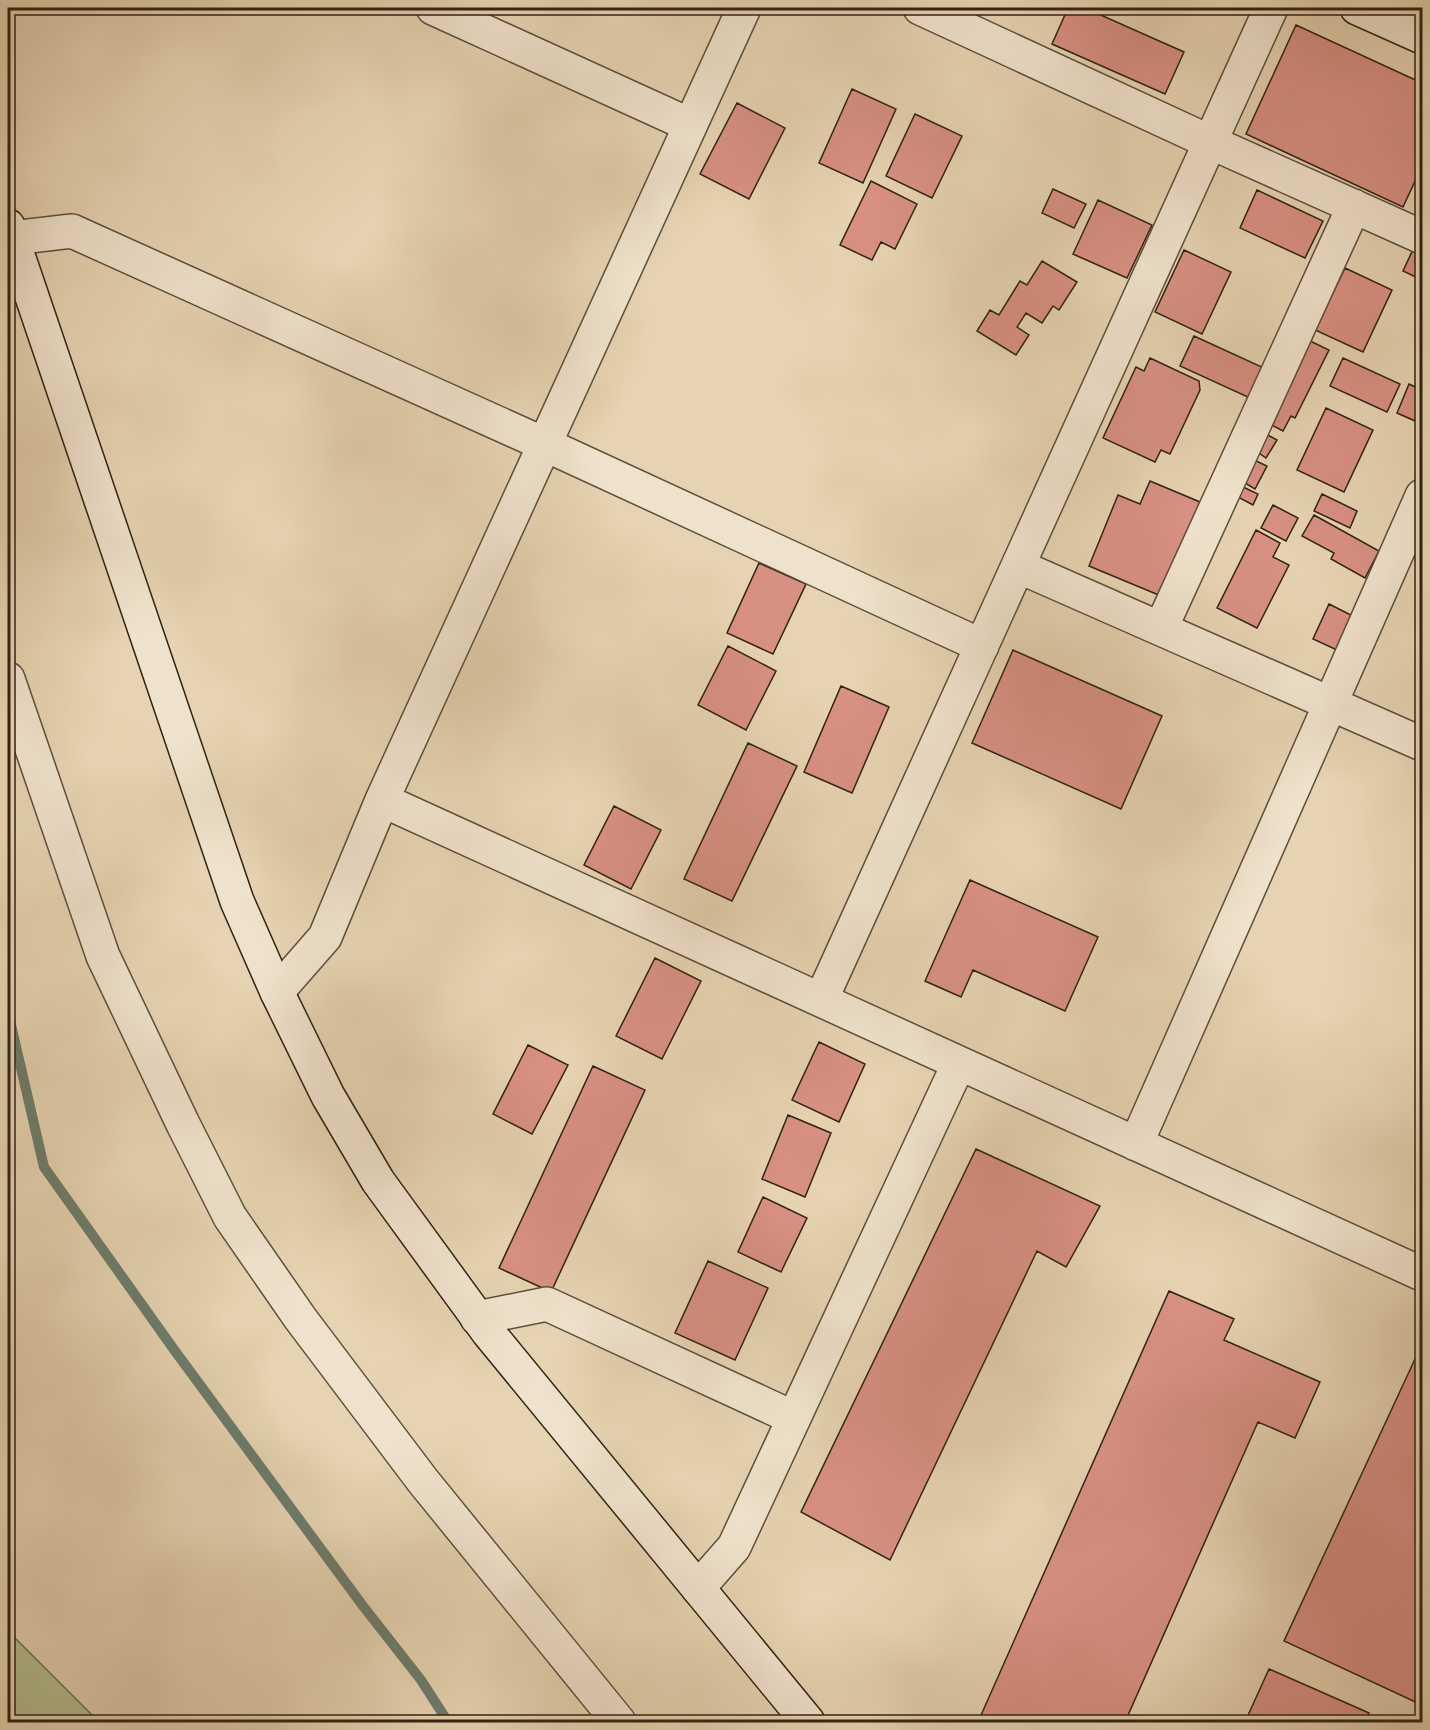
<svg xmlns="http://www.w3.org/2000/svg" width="1430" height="1730" font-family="Cardo,serif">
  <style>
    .green { fill: #b3bd8d; stroke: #717050; stroke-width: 1.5 }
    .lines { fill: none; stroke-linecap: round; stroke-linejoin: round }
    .stream { stroke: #6d7d6c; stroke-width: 10 }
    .building { fill: #d89083; stroke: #2f2314; stroke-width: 1.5 }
    .street-casing { stroke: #5d4f3b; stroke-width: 36 }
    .secondary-casing { stroke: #2f2314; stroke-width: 36 }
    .street { stroke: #efe2cc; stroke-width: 33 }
    .secondary { stroke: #efe2cc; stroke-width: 33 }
  </style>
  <rect width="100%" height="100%" fill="#e6d3b1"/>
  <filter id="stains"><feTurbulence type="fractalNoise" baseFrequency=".00333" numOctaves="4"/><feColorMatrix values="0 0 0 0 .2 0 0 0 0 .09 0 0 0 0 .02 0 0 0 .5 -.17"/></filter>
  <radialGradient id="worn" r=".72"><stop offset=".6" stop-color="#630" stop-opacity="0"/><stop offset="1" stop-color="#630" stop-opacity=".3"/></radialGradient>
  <!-- green -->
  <path class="green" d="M8,1631L99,1722H8Z"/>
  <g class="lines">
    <!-- stream -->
    <path class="stream" d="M8,1012L44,1167L175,1351L363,1606L421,1680L448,1722"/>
  </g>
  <!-- building -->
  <path class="building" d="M1068,8H1085L1184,52L1165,94L1052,44Z
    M1296,25L1422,83V166L1403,207L1246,134Z
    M852,89L896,109L863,183L819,163Z
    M737,103L785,128L749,199L700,174Z
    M915,114L962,136L932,198L886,176Z
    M871,181L917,204L895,249L881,242L872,260L840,245Z
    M1053,189L1086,204L1074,228L1042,213Z
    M1257,190L1323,221L1305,258L1240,228Z
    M1098,200L1152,225L1127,278L1073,254Z
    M1416,243L1422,246V280L1403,271Z
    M1184,250L1231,272L1202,334L1155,312Z
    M1042,261L1077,282L1059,310L1053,306L1042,323L1026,313L1017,327L1029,335L1016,355L977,331L990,310L999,315L1020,281L1027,285Z
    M1345,268L1392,290L1363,352L1315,330Z
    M1194,336L1264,368L1250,398L1180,366Z
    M1308,340L1329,350L1295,418L1291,416L1283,431L1266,422Z
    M1150,358L1199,381L1200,390L1170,454L1161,450L1155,462L1103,438L1136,367L1144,371Z
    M1343,358L1400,384L1387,412L1330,386Z
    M1409,384L1422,390V424L1397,413Z
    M1326,408L1373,430L1344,492L1297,470Z
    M1266,434L1277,440L1266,458L1256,451Z
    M1254,460L1267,466L1255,489L1243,482Z
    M1150,481L1200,502L1161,596L1089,566L1118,495L1140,504Z
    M1241,486L1258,494L1253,505L1236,496Z
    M1322,494L1357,511L1350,528L1314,511Z
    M1273,505L1298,518L1286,541L1261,528Z
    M1314,515L1379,551L1365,578L1331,559L1334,553L1302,536Z
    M1256,530L1280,543L1273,557L1289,565L1257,628L1217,608Z
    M759,563L806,584L773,654L727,633Z
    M1329,604L1355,617L1339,651L1313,639Z
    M728,646L776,671L746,730L698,705Z
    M1013,650L1162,716L1121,809L972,743Z
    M841,686L889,707L852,793L804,772Z
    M748,743L797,766L732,901L684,879Z
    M614,806L661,830L631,889L584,865Z
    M970,880L1098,937L1065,1011L973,970L961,997L925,981Z
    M655,958L701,981L662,1059L616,1036Z
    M819,1042L865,1064L839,1122L792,1100Z
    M528,1045L568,1065L532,1134L493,1114Z
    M593,1066L645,1090L551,1292L499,1268Z
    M788,1115L831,1133L805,1197L762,1179Z
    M976,1149L1100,1206L1066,1267L1037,1251L890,1560L801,1512Z
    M763,1197L807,1218L781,1272L738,1252Z
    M708,1261L768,1288L735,1360L675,1333Z
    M1169,1291L1234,1319L1224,1340L1320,1382L1295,1438L1258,1422L1125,1722H978Z
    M1422,1344V1705L1284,1641Z
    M1269,1669L1369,1713L1365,1722H1245Z"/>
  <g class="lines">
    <!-- street casing -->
    <g class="street-casing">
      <path id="street" d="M433,8L690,125
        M920,8L1210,142L1422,237
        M12,238L72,231L544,444L982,646
        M1018,566L1422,744
        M1161,628L1354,206
        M8,679L103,956L183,1124L230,1217L300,1318L423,1481L619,1722
        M382,800L1422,1274
        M277,992L325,937L382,800L744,8
        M821,1000L1271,8
        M1136,1144L1422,496
        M477,1318L547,1304L794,1418
        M698,1588L734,1547L959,1063"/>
    </g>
    <!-- secondary casing -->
    <g class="secondary-casing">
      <path id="secondary" d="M1357,8L1422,37
        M8,226L237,901L277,992L328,1096L378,1181L488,1332L808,1722"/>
    </g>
    <!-- street -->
    <use href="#street" class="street"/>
    <!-- secondary -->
    <use href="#secondary" class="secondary"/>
  </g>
  <!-- margin -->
  <rect width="1430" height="1730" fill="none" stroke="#e6d3b1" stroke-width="30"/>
  <rect x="9" y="9" width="1412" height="1712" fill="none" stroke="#2f2314" stroke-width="3"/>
  <rect x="15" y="15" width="1400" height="1700" fill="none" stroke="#2f2314" stroke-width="1.5"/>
  <rect width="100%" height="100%" filter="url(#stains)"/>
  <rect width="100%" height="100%" fill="url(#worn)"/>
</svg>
